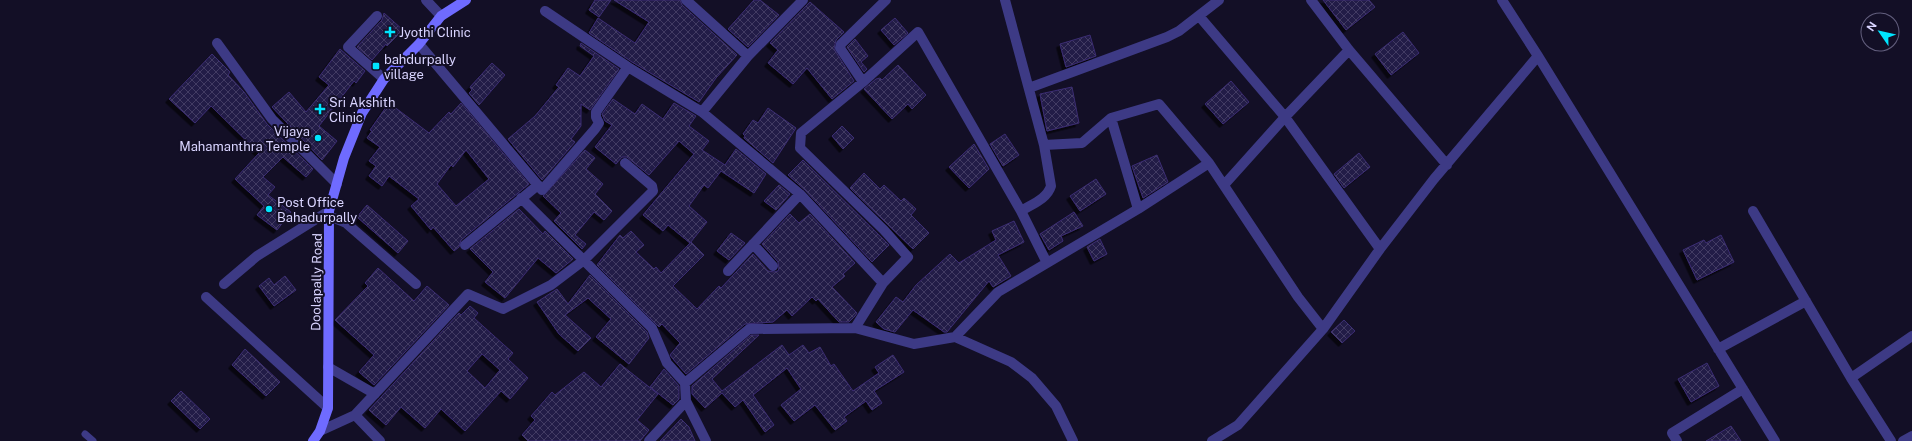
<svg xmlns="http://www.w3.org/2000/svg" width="1912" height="441" font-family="'Public Sans',sans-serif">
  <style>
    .building { fill: url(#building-cross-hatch); stroke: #3b2d73; fill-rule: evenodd; filter: url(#shadow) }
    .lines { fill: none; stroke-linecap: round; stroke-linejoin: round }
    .lane { stroke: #3d3a85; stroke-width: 7 }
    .street { stroke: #3d3a85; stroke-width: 10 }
    .secondary { stroke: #6f6bff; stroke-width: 10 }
    .poi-dot { fill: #00e5ff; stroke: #130f26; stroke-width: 1.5 }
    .labels { text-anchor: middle; stroke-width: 4; stroke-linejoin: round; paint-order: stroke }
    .poi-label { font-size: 13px; fill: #d9d4ff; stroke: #130f26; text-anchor: start }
    .street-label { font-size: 13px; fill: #d9d4ff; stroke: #130f26 }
  </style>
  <defs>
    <pattern id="building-cross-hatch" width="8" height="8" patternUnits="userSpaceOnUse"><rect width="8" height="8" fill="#241b47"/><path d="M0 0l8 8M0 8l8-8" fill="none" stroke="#433b63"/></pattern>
    <filter id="shadow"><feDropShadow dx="-3.5" dy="3.5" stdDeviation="0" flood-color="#0009"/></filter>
  </defs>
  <rect width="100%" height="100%" fill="#130f26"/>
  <!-- building -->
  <path class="building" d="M595,0H611L599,17L589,10Z
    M614,0H680L682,5L737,55L716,78L699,102L632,62L589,33L598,18L635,43L649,22Z
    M754,0H760L779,15L748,47L728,29Z
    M1323,0H1369L1375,7L1346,30Z
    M810,2L844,32L836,40L834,49L854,81L832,99L807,68L793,84L768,63L778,50L770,43Z
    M384,13L403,30L387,46L386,44L372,60L357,47L382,20Z
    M895,18L908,33L894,45L881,30Z
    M1403,32L1419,53L1391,75L1375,54Z
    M1090,35L1096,56L1066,67L1060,44Z
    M855,39L868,56L861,62L867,69L864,72L847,47Z
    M581,43L619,69L590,110L581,104V126L571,139L575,142L542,180L508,139L535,116L559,87L556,85L568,68L580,76L594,56L580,46Z
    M340,49L365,71L356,83L354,81L319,126L337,141L322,160L272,107L289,92L306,112L329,85L319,77Z
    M212,54L230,72L228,75L244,92L267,124L313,169L306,177L283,157L263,177L275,187L268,195L291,212L277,230L257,215L264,206L235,179L259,153L211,106L195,123L169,99Z
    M492,63L505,75L479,105L469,93L472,90L470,87Z
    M898,65L926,95L912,109L908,104L892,119L864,89L876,79L880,78L882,80Z
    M1231,81L1249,102L1223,124L1205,104Z
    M1072,87L1079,123L1047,131L1040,94Z
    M613,99L635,114L642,104L663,119L674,103L696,116L689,126L709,141L702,150L725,165L736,149L766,174L754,193L721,171L708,188L704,185L689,206L707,222L690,243L668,225L663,231L643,215L694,154L679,141L649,175L627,157H622L616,164L595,147L612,125L605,121L602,114Z
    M389,103L429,133L449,112L451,114L461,103L529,184L461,240L459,247L454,251L433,227L431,230L411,206L419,199L389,176L382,186L369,176L376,166L369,161L380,147L367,138L372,131L370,130ZM466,150L489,179L456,206L437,184L451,165L453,167Z
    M768,108L796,128L773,163L744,138L745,136L743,134L753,120L758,123Z
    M842,126L854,138L843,149L832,136Z
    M1005,134L1019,155L1003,166L990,144Z
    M974,144L989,169L969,188L949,167Z
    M585,150L595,158L586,169L603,184L595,194L612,211L604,220L594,212L575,235L586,244L582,249L554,221L561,213L543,196Z
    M1359,153L1370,167L1344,188L1334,174Z
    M1157,155L1168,182L1143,198L1132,166Z
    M803,160L889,245L872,262L805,190L788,175Z
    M864,173L880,189L884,185L901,201L904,198L916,209L911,215L929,233L913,249L850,188Z
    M1096,179L1106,194L1080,211L1070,196Z
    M779,185L790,194L776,210L764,201Z
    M367,205L408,241L398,253L357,217Z
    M519,209L543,234L545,231L573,259L556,273L538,258L505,298L485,282L493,272L470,249Z
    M1074,212L1083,226L1061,236L1063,241L1049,250L1040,234Z
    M790,214L799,223L810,214L855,263L843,274L845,276L832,287L857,313L855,316L849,322H839L818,299L816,301L812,297L792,316L787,310L773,322L745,324L686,374L673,359L670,355L680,343L662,324L659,327L597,265L620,235L623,238L631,231L644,245L636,252L654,269L656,267L661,273L691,242L704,255L673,286L697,309L719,286L721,288L753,254L768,271L774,272L778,271L779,268L778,262L762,244Z
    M1014,221L1024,242L998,255L1011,276L993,287L989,281L947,332H944L913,310L895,332L884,329L876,322L896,297L903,302L916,285L950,254L959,263L996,240L992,231Z
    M731,233L745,243L729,260L717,251Z
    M1721,235L1734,262L1697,280L1683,250L1704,240L1706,243Z
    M1100,239L1107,254L1094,261L1087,247Z
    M378,268L414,301L427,286L449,305L374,385L359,372L374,355L335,320L368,286L365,283Z
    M590,275L647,332L649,338L629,364L596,337L611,319L588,298L565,315L591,338L578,351L559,334L537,302L557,289L568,304Z
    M285,276L296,290L274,306L259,286L269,278L274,285Z
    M470,306L478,313L474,318L513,353L508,359L528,378L510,399L501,391L465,431L441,409L425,428L401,407L386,425L369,410L459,313L461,315ZM482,354L500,370L485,388L467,371Z
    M1344,320L1355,331L1342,343L1331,332Z
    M751,335H759L712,379L722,391L782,345L789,355L803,345L809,353L820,347L831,366L834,364L853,391L879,373L875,367L893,355L904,372L874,391L882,403L872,410L866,401L844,417L847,421L835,430L815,405L794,421L781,405L801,389L787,368L753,395L774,425L765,432L743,400L735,407L722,393L705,408L692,394V386Z
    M245,349L280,382L266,396L232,365Z
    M1707,363L1719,386L1691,402L1678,379Z
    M620,364L658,394L637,420L649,430L640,441H528L522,435L535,420L531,416L552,392L555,395L584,372L601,387Z
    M664,369L679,386V399L673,405L650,387Z
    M181,391L210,419L200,429L171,401Z
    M681,419L689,427L695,441H660Z
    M1731,426L1741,441H1706Z"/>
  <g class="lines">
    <!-- lane -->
    <path class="lane" d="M85,434L93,441"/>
    <!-- street -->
    <path class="street" d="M426,0L441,16
      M686,0L748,56
      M1005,0L1044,145L1082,143L1111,118L1159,104L1209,163L1298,297L1323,329
      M1311,0L1349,50L1447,165
      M1502,0L1538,56L1775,441
      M545,11L628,67L702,112L800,194L883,283
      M377,16L348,47L384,79
      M1199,16L1285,117L1380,249
      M217,43L272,119L337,184
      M419,44L542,190L595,129L599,123L596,117V112L628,67
      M863,82L840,48L841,44L886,0
      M1029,88L1167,37L1179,31L1219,0
      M702,112L748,56L803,0
      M1111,118L1138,209
      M1224,185L1285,117L1349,50
      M521,198L652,328L667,363L685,383L686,401L706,441
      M1021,211C1032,204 1047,199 1051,186L1044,145
      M1753,211L1851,378
      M329,216L346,223L416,284
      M753,244L773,266
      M465,245L538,185
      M728,271L800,194
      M224,284L257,256L329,211
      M206,297L328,408
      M855,328L883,283L908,257L884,230L800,148L801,133L863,82L918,32L1021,211L1047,263
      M955,337L998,292L1138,209L1209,163
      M1718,349L1806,301
      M328,367L375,394
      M685,383L749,329L855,328L914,344L955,337L1011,362L1032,378L1056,406L1073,441
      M355,415L380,441
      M320,431L355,415L468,294L503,309L551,285L584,260L653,191L652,186L625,163
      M649,441L686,401
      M1212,441L1238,425L1323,329L1380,249L1434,179L1538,56
      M1677,441L1672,433L1743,389
      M1891,441L1851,378L1912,336
      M1903,441L1912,436"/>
    <!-- secondary -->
    <path class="secondary" d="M313,441L320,431L328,408L329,211L344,158L362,113L384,79L419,44L441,16L466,0"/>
  </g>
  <!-- markers -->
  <g class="poi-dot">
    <path d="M388 26h4v4h4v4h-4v4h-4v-4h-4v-4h4z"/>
    <rect x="372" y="62" width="8" height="8" rx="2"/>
    <path d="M318 103h4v4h4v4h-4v4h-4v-4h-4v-4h4z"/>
    <circle cx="318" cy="138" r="4"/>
    <circle cx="269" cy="209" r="4"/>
  </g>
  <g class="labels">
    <!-- poi labels -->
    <g class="poi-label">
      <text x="399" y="37">Jyothi Clinic</text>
      <text x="384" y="64">bahdurpally<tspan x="384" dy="15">village</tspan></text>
      <text x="329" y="107">Sri Akshith<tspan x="329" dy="15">Clinic</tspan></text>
      <text x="310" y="136" text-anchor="end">Vijaya<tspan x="310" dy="15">Mahamanthra Temple</tspan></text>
      <text x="277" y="207">Post Office<tspan x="277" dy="15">Bahadurpally</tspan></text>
    </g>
    <!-- street labels -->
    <g class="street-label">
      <text transform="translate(316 282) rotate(-89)" y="5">Doolapally Road</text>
    </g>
  </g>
  <!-- north arrow -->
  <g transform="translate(1880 32) rotate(304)"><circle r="19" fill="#130f26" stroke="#625e7d"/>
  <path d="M0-3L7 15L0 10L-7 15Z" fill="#00e5ff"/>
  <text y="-6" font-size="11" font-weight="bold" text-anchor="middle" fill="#d9d4ff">N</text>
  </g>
</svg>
